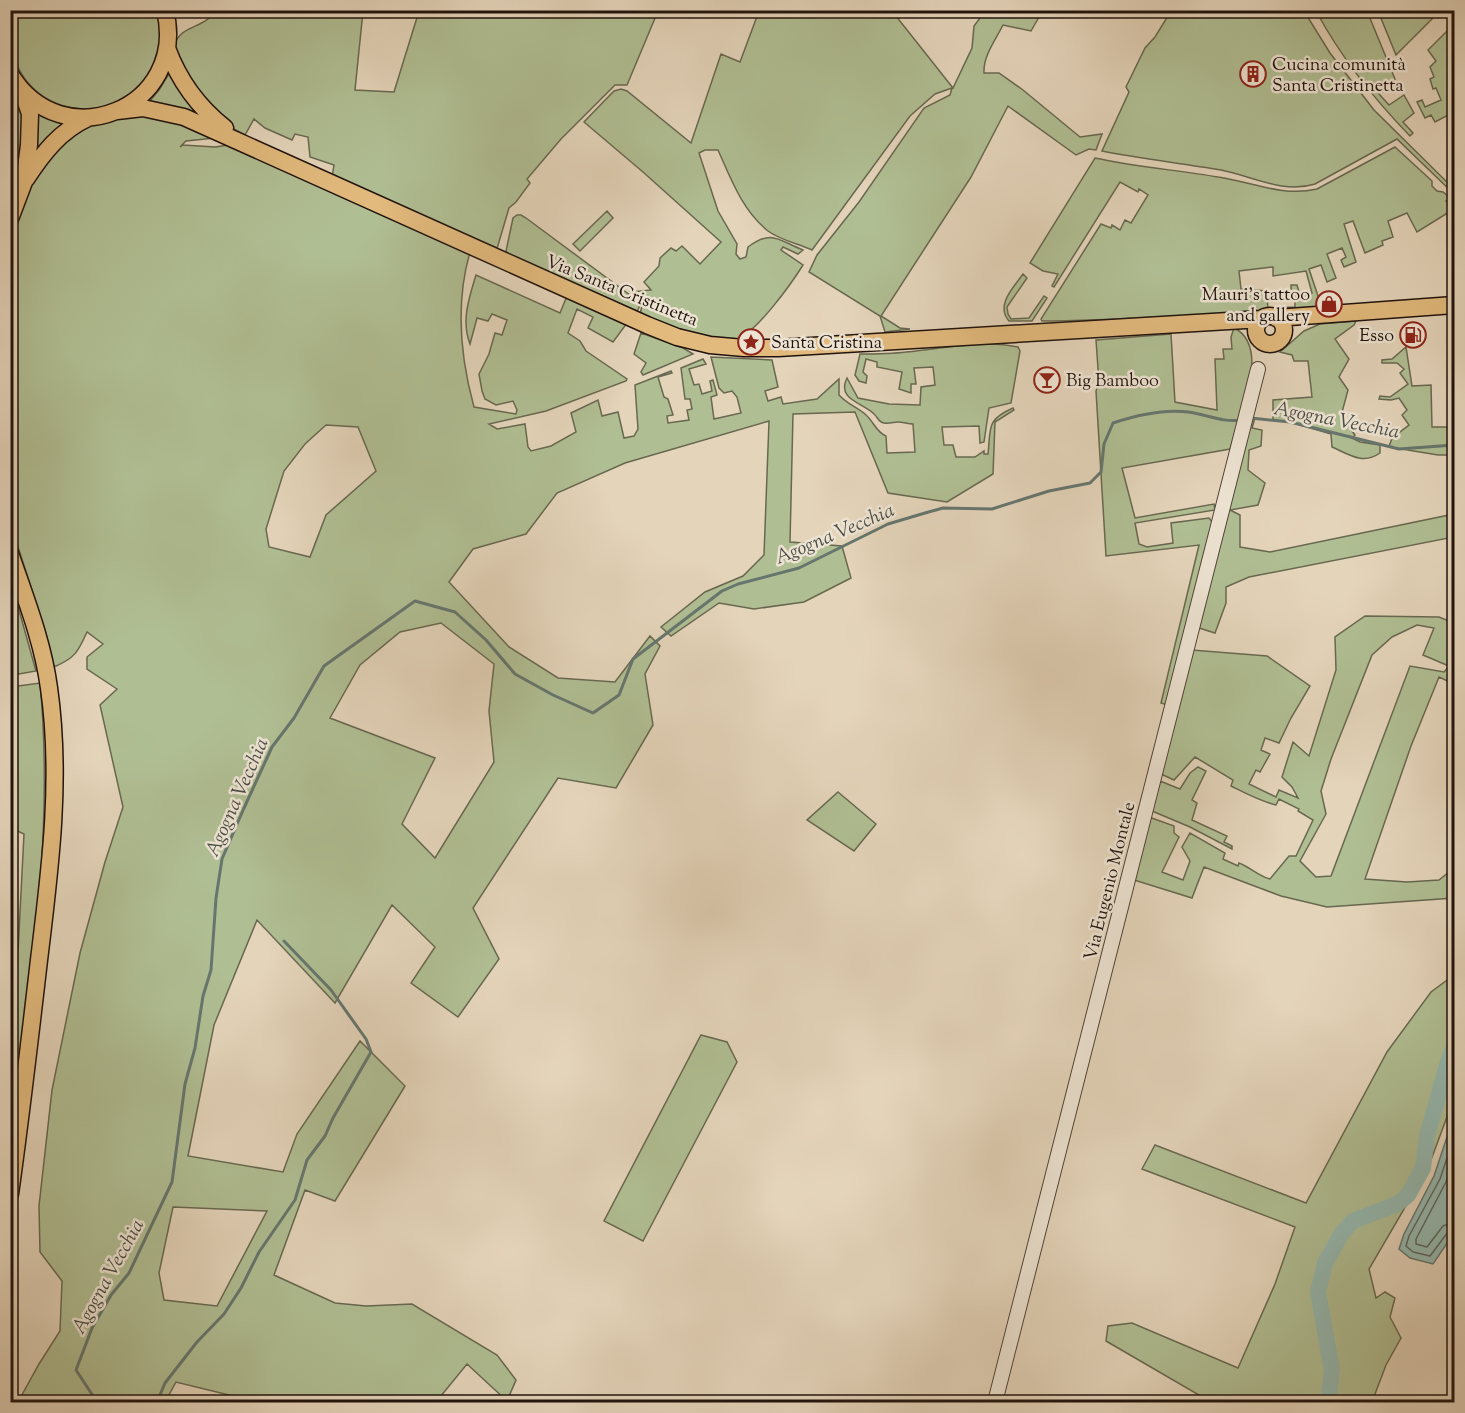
<svg xmlns="http://www.w3.org/2000/svg" width="1465" height="1413" font-family="'Sorts Mill Goudy',serif">
  <style>
    .green { fill: #b0be93; stroke: #686850; stroke-width: 1.5; fill-rule: evenodd }
    .water { fill: #95b8af; stroke: #66766e; stroke-width: 1.5 }
    .lines { fill: none; stroke-linecap: round; stroke-linejoin: round }
    .shore { stroke: #5a665e; stroke-width: 1.5 }
    .stream { stroke: #66766e; stroke-width: 3 }
    .river { stroke: #95b8af; stroke-width: 16 }
    .tertiary-casing { stroke: #514338; stroke-width: 16 }
    .primary-casing { stroke: #20130d; stroke-width: 19 }
    .tertiary { stroke: #ede3d2; stroke-width: 14 }
    .primary { stroke: #e2ba7d; stroke-width: 16 }
    .labels { text-anchor: middle; stroke-width: 5; stroke-linejoin: round; paint-order: stroke }
    .poi-label { font-size: 18px; fill: #20130d; stroke: #ede3d2; text-anchor: start }
    .street-label { font-size: 18px; fill: #20130d; stroke: #ede3d2 }
    .water-label { font-size: 20px; font-style: italic; fill: #494d46; stroke: #ede3d2 }
  </style>
  <rect width="100%" height="100%" fill="#e4d4ba"/>
  <filter id="stains"><feTurbulence type="fractalNoise" baseFrequency=".00333" numOctaves="4"/><feColorMatrix values="0 0 0 0 .2 0 0 0 0 .09 0 0 0 0 .02 0 0 0 .5 -.17"/></filter>
  <radialGradient id="worn" r=".72"><stop offset=".6" stop-color="#630" stop-opacity="0"/><stop offset="1" stop-color="#630" stop-opacity=".3"/></radialGradient>
  <!-- green -->
  <path class="green" d="M1043,10L1031,31L1003,25C995,41 983,56 984,73H999L1023,90L1080,137L1102,134L1096,150L1089,149L1076,155L1008,106L971,177L881,316L900,328L910,329L885,332L880,316L809,272L817,255L859,202L924,108L950,95L952,88L935,94L910,116L812,250C799,244 780,240 768,231C742,210 731,179 718,150H705L699,153L718,211L737,244L736,254L740,259L746,257L748,247C772,229 778,240 803,250L798,254L783,247L781,250L803,265C793,281 754,337 734,340C710,344 662,324 640,314C644,302 641,300 631,292L651,290L644,282L659,266L660,258L671,248L676,251L682,246L700,264L721,242L643,172L584,122L614,91L621,89L627,91L691,143L721,54L740,62L759,11H892L953,88L972,48L974,26L983,14L979,11Z
    M12,11H158C159,19 162,29 161,38C161,44 158,50 156,56C133,137 11,122 11,33C11,26 10,18 12,11Z
    M214,11H363L355,90L394,92L419,11H658L627,85H615L561,139L527,179L530,183L516,202L509,208L496,252L332,177L334,165L310,157L308,137L295,134L292,140L265,128L254,119L245,135L230,127L192,92L174,46C180,24 206,29 214,11Z
    M1171,11H1304L1330,53L1374,110L1454,189V194L1397,139L1315,184C1283,194 1252,176 1221,170C1181,163 1142,159 1102,151L1129,92L1126,87L1145,48L1155,37Z
    M1316,11H1367L1395,79L1383,92L1373,82L1370,84L1389,105L1404,95L1414,113L1403,122L1413,133L1410,136C1373,98 1341,57 1316,11Z
    M1378,11V10L1445,11L1438,18L1435,16L1396,55Z
    M1454,24V112L1435,122L1431,115L1425,118L1417,102L1422,100L1425,107L1441,100L1436,88L1433,89L1430,79L1434,77L1430,67L1436,61L1428,50Z
    M170,72L199,116L149,102L159,90Z
    M11,86L22,107V164L11,198Z
    M33,107L69,122L35,156Z
    M155,113L215,138L186,141L180,147L183,145L215,147L235,144L470,252C455,304 460,356 474,407L516,414L517,410L513,401L496,405L485,399L482,391L479,374L489,354L495,333L502,335L507,320L492,314L488,321L477,318L470,344C461,321 469,298 476,275L560,313L567,296L627,323L613,342L588,328L593,317L577,309L568,333L580,341L586,351L627,379L626,381L546,411L489,424L497,429L525,424L528,447L531,451L551,446L576,432L571,413L598,400L602,416L618,412L624,438L634,436L638,429L635,385L671,371L672,373L658,377L664,397L668,399L673,415L667,416L668,423L689,420L687,410L692,409L690,399H685L681,368L703,359L706,364L689,369L694,385L699,384L702,394L712,391L710,381L713,380L717,395L711,397L714,419L741,413L737,397L732,391L724,393L719,388L711,357L772,360L778,387L765,391L768,401L781,397L783,404L817,399L839,379V395C847,404 857,407 866,415C874,422 876,432 886,436L887,453L915,452L913,424C908,424 903,422 898,422C894,422 889,424 884,423C878,422 878,417 874,414C864,403 836,400 847,378L858,398L889,404L920,405L921,387L935,385L933,367L914,368L916,384H911V393L899,389L902,372L877,367V362L866,359L863,372L867,376L866,383L859,381L855,375L860,354C875,354 891,354 906,352C944,349 980,339 1018,347L1020,351L1011,403L989,408L984,442L980,443L979,426L942,427L944,445H953L956,457H975L984,451V454H988C991,427 986,420 1013,408L1014,410L995,422L993,474L947,502L888,493L855,412L793,414L790,542L842,546L851,578L804,602L754,609L719,603L671,636L661,627L705,592L743,576L764,555L769,421L625,463L557,493L526,534L473,549L449,582L509,647L558,678L615,682L650,636L660,646L645,674L653,725L616,788L558,778L473,908L499,959L458,1017L411,983L435,947L392,905L335,1003L257,920L214,1025L188,1156L283,1172L297,1134L360,1041L405,1086L335,1201L305,1190L274,1275L335,1303L366,1306L412,1304L497,1355L516,1380L507,1401L467,1364L436,1402H239L233,1396L176,1382L165,1402H18L39,1364L60,1331L62,1281L40,1252L39,1206L52,1090L80,953L105,862L123,807L100,705L117,689L87,669V657L103,644L87,632C78,652 75,658 54,667L46,634L11,525L10,245L27,189L70,131L126,114ZM326,425L358,427L376,471L326,515L310,557L269,547L266,529L284,471L305,444ZM441,623L494,664L489,711L494,762L435,858L402,824L435,758L330,718L360,665L400,632ZM173,1207L267,1211L217,1306L164,1300L159,1273Z
    M1395,147L1432,181V186L1437,191L1443,192L1450,198L1446,201L1454,209L1417,232L1407,213L1388,221L1393,237L1382,241L1383,245L1365,253L1353,221L1344,224L1356,262L1344,267L1341,260L1346,257L1342,248L1327,254L1336,278L1327,282L1321,265L1309,269L1321,305L1319,310L1278,314L1275,308L1295,307V294H1291V285H1297L1299,292L1308,297L1312,293L1306,271L1273,276V267L1239,271L1241,289L1267,291L1268,312C1192,314 1117,321 1042,321L1041,319L1101,224L1111,228L1112,225L1120,230L1125,220L1131,223L1148,195L1139,189L1138,192L1120,182L1054,287L1052,286L1058,274L1043,271L1030,263L1095,158C1136,167 1177,170 1218,177C1252,182 1282,197 1317,189Z
    M607,211L613,218L580,251L573,244Z
    M517,215H521L526,218L638,301L640,305L636,314L505,256L513,218Z
    M1023,274L1027,278L1007,307L1008,314L1011,319L1029,318L1044,296L1047,298L1032,321H1009C995,305 1014,287 1023,274Z
    M1356,321L1354,325L1335,339L1349,359L1339,377L1348,390L1341,416L1355,435L1352,438L1360,442L1380,445V453C1363,465 1350,455 1332,447L1331,434L1290,422L1273,420V400L1312,397L1308,361H1294L1292,355L1280,352L1304,331L1320,324Z
    M1234,328C1272,346 1239,419 1230,449L1122,468L1135,518L1214,504L1215,510L1135,523L1139,544L1147,547L1173,543L1171,523L1209,518L1213,523L1168,705L1161,703L1199,545L1106,556L1096,391L1099,383L1096,340L1171,334L1175,402L1217,410L1215,359H1224L1223,349H1232L1231,337Z
    M641,333L683,348L693,354L643,375L641,372L646,363L634,354Z
    M1406,347L1412,386L1431,385L1432,427H1454V455H1438L1389,447L1392,438L1409,425L1402,415L1407,410L1399,398L1391,400L1379,399L1380,396L1390,397L1408,384L1400,373L1404,369L1397,363H1382V360L1392,359Z
    M1250,418H1255L1252,428L1262,430L1261,446L1249,450L1248,470L1265,483L1258,505L1230,510L1240,515V547L1270,552L1454,514V537L1249,577L1226,587V603L1215,633L1199,628Z
    M10,578L36,671L19,674L11,670Z
    M1365,616L1439,617L1454,623V684L1439,677L1411,746L1365,879L1407,882L1439,880L1454,868V898L1327,907L1281,896L1204,867L1192,898L1134,880L1149,817L1174,826V833L1179,837L1162,872L1183,880L1190,861L1182,847L1190,833L1225,853L1223,859L1238,866L1239,863C1250,867 1258,876 1270,879L1289,856H1296L1313,820L1298,811L1299,809L1279,799L1276,805C1260,801 1245,793 1231,786L1233,780L1195,757L1174,780L1161,774L1192,650L1267,656L1310,686L1291,718L1279,743L1265,738L1261,750L1270,754L1260,772L1256,770L1249,784L1276,797L1279,790L1298,798L1292,787L1282,777L1293,742L1309,756L1336,670L1335,637ZM1417,625L1434,628L1423,655L1449,666L1444,672L1410,666L1331,876L1316,877L1300,861L1326,814L1321,791L1331,759L1372,655L1392,637Z
    M40,683C55,839 28,996 11,1150L10,1058L13,1051L24,834L11,828V691L18,686Z
    M1198,767L1206,771L1192,800L1197,803L1192,820L1227,836L1224,842L1232,846V849L1190,827L1152,811L1160,781L1180,789L1190,773Z
    M838,792L876,824L854,851L807,820Z
    M1454,975V1098L1428,1168L1369,1269L1376,1298L1385,1292L1395,1298L1390,1317L1401,1338L1386,1365L1372,1402H1195L1199,1395L1106,1341L1108,1326L1132,1323L1238,1368L1275,1284L1295,1227L1142,1169L1155,1145L1306,1203L1387,1052L1431,992Z
    M701,1035L727,1042L737,1062L643,1241L604,1221Z"/>
  <!-- water -->
  <path class="water" d="M1454,1116V1233L1433,1264L1410,1258L1399,1249L1404,1234L1434,1176Z"/>
  <g class="lines">
    <!-- shore -->
    <path class="shore" d="M1454,1137L1440,1179L1409,1236L1406,1246L1413,1252L1430,1256L1448,1232L1454,1230
      M1454,1160L1446,1182L1416,1239V1244L1427,1247L1443,1226L1454,1222"/>
    <!-- stream -->
    <path class="stream" d="M1251,418L1290,422L1399,449L1454,445
      M97,1402L76,1370L92,1328L111,1295L129,1273L172,1182L185,1084L195,1048L203,996L211,970L216,898L222,859L244,808L272,747L294,718L324,666L415,601L455,612L486,640L515,674L553,695L593,713L619,695L633,659L722,591L738,584L799,568L888,524L925,513L943,508L992,509L1049,491L1090,483L1101,472L1104,444L1113,423C1137,415 1163,409 1188,412C1206,414 1223,423 1240,420
      M157,1402L165,1383L197,1342L224,1314L241,1288L259,1252L295,1200L307,1160L325,1136L333,1118L371,1052L366,1039L331,990L284,941"/>
    <!-- river -->
    <path class="river" d="M1328,1402L1332,1370L1318,1292L1325,1263L1342,1233L1353,1221L1397,1204L1408,1195L1423,1168L1427,1136L1448,1062L1454,1047"/>
    <!-- tertiary casing -->
    <g class="tertiary-casing">
      <path id="tertiary" d="M995,1402L1258,369"/>
    </g>
    <!-- primary casing -->
    <g class="primary-casing">
      <path id="primary" d="M167,48C179,81 197,106 225,128
        M10,74C62,160 189,108 165,10
        M117,111L143,108L184,117L647,325L677,337L710,345L744,348H778L1262,319
        M26,179C43,153 60,131 88,118
        M10,219L24,182L29,145L30,114L22,90
        M1256 330a14 14 0 1 1 28 0a14 14 0 1 1-28 0Z
        M1276,318L1454,305
        M10,553C25,597 43,642 49,688C62,779 50,870 39,960C30,1038 21,1116 10,1194"/>
    </g>
    <!-- tertiary -->
    <use href="#tertiary" class="tertiary"/>
    <!-- primary -->
    <use href="#primary" class="primary"/>
  </g>
  <!-- icons -->
  <defs>
    <g id="building-ring" transform="scale(1.35)"><circle r="9.5" fill="#ede3d2" stroke="#8f2418" stroke-width="1.5"/><path d="M-4-6H4V6H1V3H-1V6H-4ZM-2.5-4.3h1.7v1.8h-1.7ZM.8-4.3h1.7v1.8H.8ZM-2.5-1h1.7V.8h-1.7ZM.8-1h1.7V.8H.8Z" fill="#8f2418"/></g>
    <g id="shop-ring" transform="scale(1.35)"><circle r="9.5" fill="#ede3d2" stroke="#8f2418" stroke-width="1.5"/><path d="M-5-2.5h2.3a2.7 3.5 0 0 1 5.4 0H5L5.5 6h-11ZM-1.5-2.5h3a1.5 2.3 0 0 0-3 0Z" fill="#8f2418"/></g>
    <g id="fuel-ring" transform="scale(1.35)"><circle r="9.5" fill="#ede3d2" stroke="#8f2418" stroke-width="1.5"/><path d="M-5.5-6h7V0h2V4h1.3V-2.5L3-4.5l.8-.8L6-3V5H2.5V1h-1V6h-7ZM-4.2-4.7v3.2H.2V-4.7Z" fill="#8f2418"/></g>
    <g id="sight-ring" transform="scale(1.35)"><circle r="9.5" fill="#ede3d2" stroke="#8f2418" stroke-width="1.5"/><path d="M0-6L1.8-2.2L6-1.7L2.9 1.2L3.7 5.4L0 3.3L-3.7 5.4L-2.9 1.2L-6-1.7L-1.8-2.2Z" fill="#8f2418"/></g>
    <g id="bar-ring" transform="scale(1.35)"><circle r="9.5" fill="#ede3d2" stroke="#8f2418" stroke-width="1.5"/><path d="M-6-5H6L.8 .8V4.5H3.5V6h-7V4.5H-.8V.8Z" fill="#8f2418"/></g>
  </defs>
  <g fill-rule="evenodd">
    <use href="#building-ring" x="1253" y="74"/>
    <use href="#shop-ring" x="1329" y="304"/>
    <use href="#fuel-ring" x="1413" y="335"/>
    <use href="#sight-ring" x="751" y="342"/>
    <use href="#bar-ring" x="1047" y="380"/>
  </g>
  <g class="labels">
    <!-- poi labels -->
    <g class="poi-label">
      <text x="1272" y="70">Cucina comunità<tspan x="1272" dy="21">Santa Cristinetta</tspan></text>
      <text x="1310" y="300" text-anchor="end">Mauri's tattoo<tspan x="1310" dy="21">and gallery</tspan></text>
      <text x="1394" y="341" text-anchor="end">Esso</text>
      <text x="771" y="348">Santa Cristina</text>
      <text x="1066" y="386">Big Bamboo</text>
    </g>
    <!-- street labels -->
    <g class="street-label">
      <text transform="translate(622 290) rotate(22)" y="6">Via Santa Cristinetta</text>
      <text transform="translate(1109 881) rotate(-76)" y="6">Via Eugenio Montale</text>
    </g>
    <!-- water labels -->
    <g class="water-label">
      <text transform="translate(1337 419) rotate(11)" y="7">Agogna Vecchia</text>
      <text transform="translate(834 533) rotate(-23)" y="7">Agogna Vecchia</text>
      <text transform="translate(236 797) rotate(-66)" y="7">Agogna Vecchia</text>
      <text transform="translate(107 1276) rotate(-61)" y="7">Agogna Vecchia</text>
    </g>
  </g>
  <!-- margin -->
  <rect width="1465" height="1413" fill="none" stroke="#e4d4ba" stroke-width="36"/>
  <rect x="12" y="12" width="1441" height="1389" fill="none" stroke="#20130d" stroke-width="3"/>
  <rect x="18" y="18" width="1429" height="1377" fill="none" stroke="#20130d" stroke-width="1.5"/>
  <rect width="100%" height="100%" filter="url(#stains)"/>
  <rect width="100%" height="100%" fill="url(#worn)"/>
</svg>
